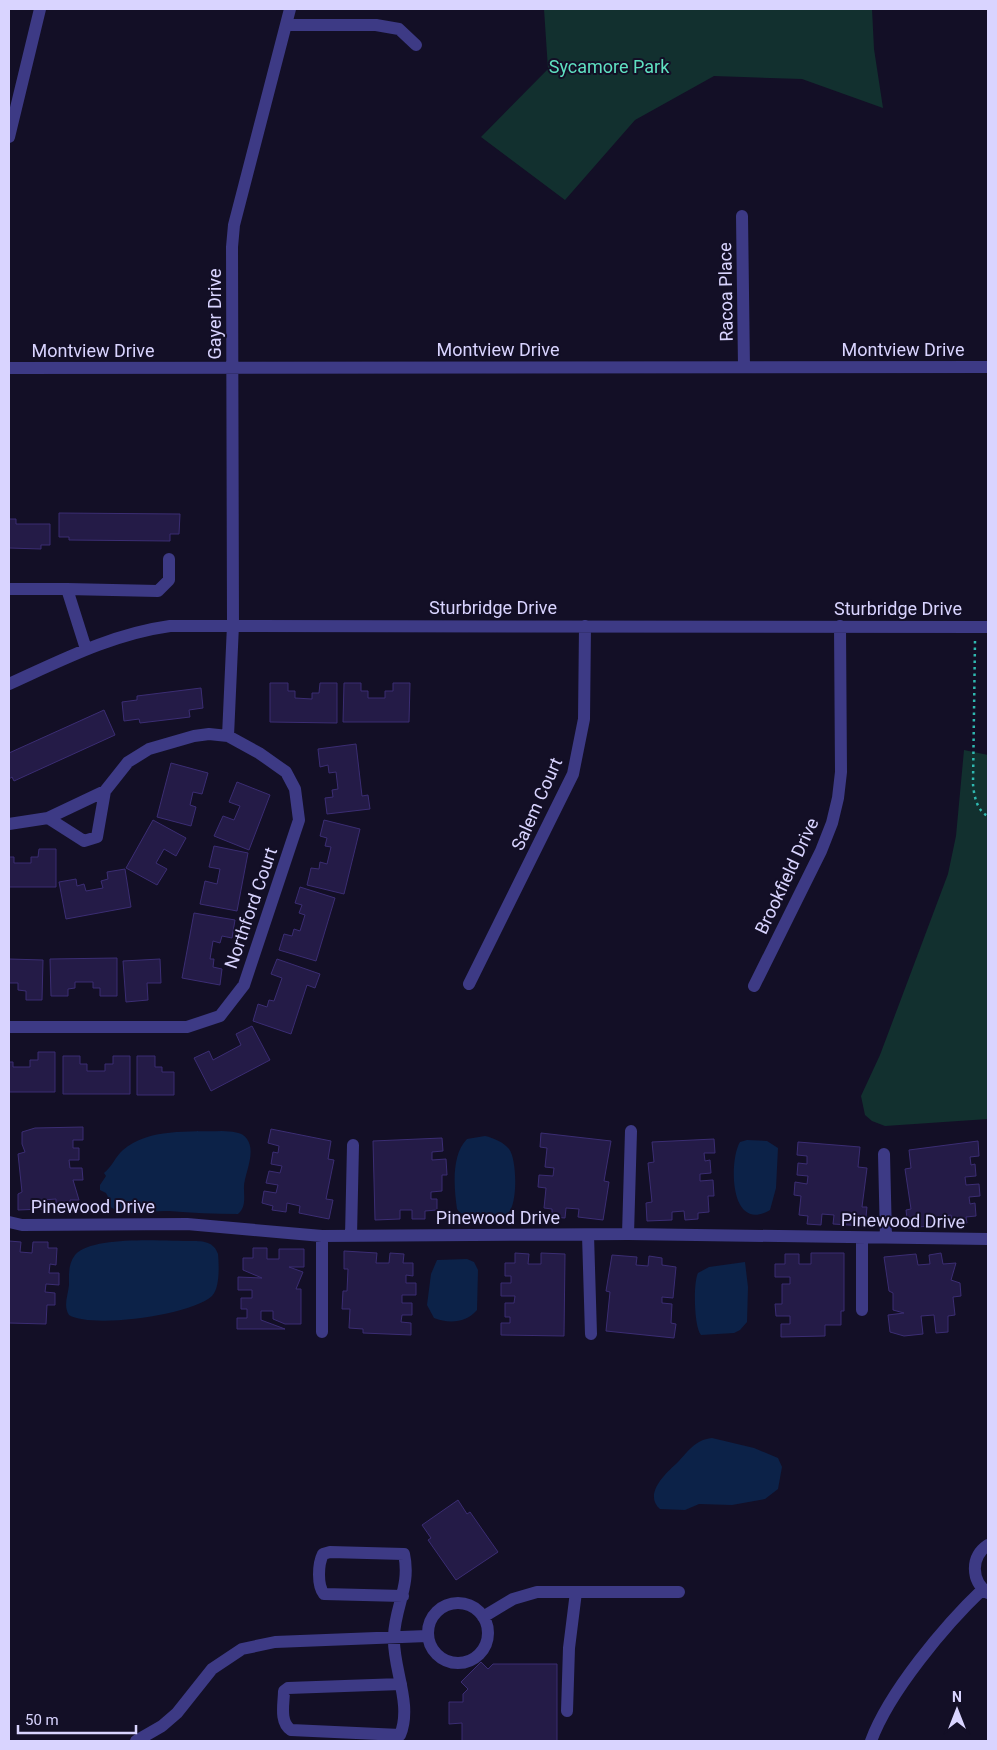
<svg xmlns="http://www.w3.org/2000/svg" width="997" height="1750" font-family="Roboto,sans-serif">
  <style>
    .green { fill: #12302f }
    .water { fill: #0c2248 }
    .building { fill: #241b47; stroke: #3b2d73 }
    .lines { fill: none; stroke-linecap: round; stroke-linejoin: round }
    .path { stroke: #2fb8b0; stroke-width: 2.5; stroke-dasharray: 2.5 4; stroke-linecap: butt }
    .minor { stroke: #3d3a85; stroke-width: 12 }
    .labels { text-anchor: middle; stroke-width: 4; stroke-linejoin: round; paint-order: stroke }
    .park-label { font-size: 18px; fill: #5fe0c0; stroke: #130f26 }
    .street-label { font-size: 18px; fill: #d9d4ff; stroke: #130f26 }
  </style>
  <rect width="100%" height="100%" fill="#130f26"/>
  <!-- green -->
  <path class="green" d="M544,9H872L874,49L883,108L802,79L714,76L635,120L565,200L481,137L548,69Z
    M964,750L988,755V1119L885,1126L872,1121L865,1115L861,1096L880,1055L948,874L956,836Z"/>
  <!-- water -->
  <path class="water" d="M222,1131C231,1132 242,1131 247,1139C257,1153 243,1176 244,1189C244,1198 246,1207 238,1214C215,1214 191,1213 169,1211C149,1210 122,1220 106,1203L108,1197L106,1193L100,1190V1185L106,1176L104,1173C112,1167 115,1157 123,1150C148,1128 190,1132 222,1131Z
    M485,1136C494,1138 503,1142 509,1149C517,1159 518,1204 508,1213C501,1220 487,1219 478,1217C471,1216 461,1216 457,1209C454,1188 451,1155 467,1139Z
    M747,1140L767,1141L778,1148L776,1188L770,1210C729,1234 729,1160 740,1142Z
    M192,1241C204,1241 214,1242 218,1254C219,1265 220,1288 212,1296C192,1315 92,1329 69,1315C63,1305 68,1296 69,1285C69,1275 68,1264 75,1255C92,1235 165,1241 192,1241Z
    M467,1259L474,1262L478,1270L477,1310C466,1323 449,1324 434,1318L427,1305L431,1274L437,1260Z
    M745,1262L748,1287L747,1322L740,1330L734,1333L701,1335C694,1327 693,1283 698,1273L709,1267Z
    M712,1438L754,1448L778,1458L782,1467L778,1489L765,1499L732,1505L699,1504L685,1510L660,1509C643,1494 666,1473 677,1463C688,1452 694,1440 712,1438Z"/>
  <!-- building -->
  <path class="building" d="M59,513L180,514L179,534H170V541L69,540V537H59Z
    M9,519H16V524H50V545H41V549L9,548Z
    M270,683H288V691H295V698L312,699V693H319L320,683H337V723L270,722Z
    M344,683H361V691H368V698H385V691H393V683H410L409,722H343Z
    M201,688L203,708L189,710L190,717L140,723L139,719L124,721L122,702L137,700V696Z
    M104,710L115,735L14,781L12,777L9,779V753Z
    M356,744L362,796L368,795L370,809L327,814L325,798L333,797L332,790L338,789L336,772L329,773L328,765L320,767L318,749Z
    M171,763L208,773L202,794L193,792L190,805L196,807L191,826L157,817Z
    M237,782L270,795L249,850L214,836L223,816L234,820L240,806L229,802Z
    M153,820L186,838L176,856L164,849L156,863L167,869L157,885L126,868Z
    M324,820L360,829L344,894L307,885L311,868L319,869L320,862L327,864L331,847L325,846L327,838L320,836Z
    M214,846L248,853L237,911L200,904L205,881L217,884L220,869L209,867Z
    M39,849H56V887H9V857H14V863H31V857H38Z
    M125,869L131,907L66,919L59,882L76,879L77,886L84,884L86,891L103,888L101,881L108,879L107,872Z
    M300,887L335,898L316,961L279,950L284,934L292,936L294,929L300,931L305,915L299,913L302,905L295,903Z
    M194,913L235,920L232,938L222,936L220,943L213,941L210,959H214L213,967L222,969L220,985L182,978Z
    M117,958V996H100V988H93V982H75V988L68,989V996H51L50,959Z
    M9,959L43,960L42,1000H26V991L18,990V983H9Z
    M160,959L161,983H147L148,1000L126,1002L123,961Z
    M277,959L320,974L315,988L307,985L291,1034L253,1021L258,1004L267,1007L269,1000L274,1001L282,978L271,974Z
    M252,1026L270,1060L211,1091L194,1058L209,1051L213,1060L241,1045L236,1034Z
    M38,1052H55V1092H9V1062H13V1067H30V1060H38Z
    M63,1056H80V1064H87V1071H105V1064H113V1056H130V1094H63Z
    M137,1056H155V1067H162V1072H174V1095H137Z
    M83,1127V1140H73V1148H79V1160H69L70,1168H82L83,1180H73L79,1200H70V1208H56V1199L43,1200V1209L18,1210V1194L22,1192L18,1154L25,1152L22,1144V1132L35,1128Z
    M271,1129L331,1141L328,1159L334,1160L326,1199L333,1200L329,1219L299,1213L300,1206L287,1203L286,1212L272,1210L273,1206L262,1203L264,1191L276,1193L278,1185L266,1183L269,1171L280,1173L282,1166L271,1164L273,1152L278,1153L279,1146L268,1143Z
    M541,1133L611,1141L604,1181L609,1182L603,1220L578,1217L579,1209L566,1208L565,1218L552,1217V1209L544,1208L546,1188L538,1187L539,1175L553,1176L554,1168L545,1167L547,1148L540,1147Z
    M442,1138L443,1151L432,1152V1160L446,1159L447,1175H442V1191L431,1192V1199H437V1210L425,1211V1219H412V1210H400V1219L375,1220L373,1141Z
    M714,1139L715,1153H704L705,1161L710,1160L711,1173L700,1174V1181L713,1180L714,1196H708L709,1212L698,1213V1219L685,1220L684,1211L672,1212V1220L647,1221L646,1203L652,1202L648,1163L654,1162L652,1142Z
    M978,1141L979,1156L970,1157L971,1165L975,1164L976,1176L965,1177L966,1185L979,1184L980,1196L969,1197L970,1204L975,1203L976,1216L966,1217L967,1223L952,1224L951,1215L938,1217L939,1225L908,1228L906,1210L911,1209L905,1169L911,1168L909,1150Z
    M798,1142L860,1147L858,1167L867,1168L862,1207H867L865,1226L833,1224L834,1215L822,1214L821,1225L807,1224L808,1216L799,1215L801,1196L794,1195L795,1182L807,1184L808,1176L797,1175L798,1163L807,1164V1156L797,1155Z
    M9,1241L21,1242L20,1252L32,1253L33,1242H48V1248H57L56,1265L50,1264L49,1273H59V1285L46,1284L45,1292L55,1293V1305H47L46,1324L9,1323Z
    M253,1248H267V1259H279V1249H304V1267H289L303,1272L296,1289H301V1324H285L273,1319V1311H261V1320L285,1329H237V1318H247V1309H241V1298H252V1290H238V1277L262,1278L243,1270V1258H253Z
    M344,1251L377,1253L376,1263H389L390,1253L404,1254L403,1263H413V1276L406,1275V1283H416V1295H402V1303H412V1315H402L401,1322L411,1323V1335L363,1333V1329L349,1328L350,1309H342L343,1291H347L348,1269H344Z
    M515,1253L529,1254L528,1264H541V1253L565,1254L564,1336L501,1335V1323H510V1317H505V1303H514L515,1296H501V1283H511V1276H505V1263H515Z
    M811,1253H844V1311H841V1325H825V1336L781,1337V1324H790V1316H776L775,1304H782V1284H790V1277H775V1264H785V1254H799V1264H811Z
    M941,1253L943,1264L956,1263L951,1280L960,1283L961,1296L953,1297L955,1315L948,1316V1332L936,1333L934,1315L921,1316L923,1334L904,1336L890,1332L888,1315L904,1313L893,1310V1293L889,1291L884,1257L916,1254L918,1265L930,1264L929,1255Z
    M612,1255L637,1257L636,1265L648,1266L649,1256L662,1258V1265L676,1267L673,1298L662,1297V1303L672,1304L671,1323L676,1324L674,1338L606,1331L610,1292L606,1291Z
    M458,1500L467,1514L470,1512L498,1552L456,1580L428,1540L431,1538L422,1525Z
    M481,1662L488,1669L493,1664H557V1741H462V1723L449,1724V1702H463V1694L468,1689L461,1682Z"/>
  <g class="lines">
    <!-- path -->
    <path class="path" d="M975,641L973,784C974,796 977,811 988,816"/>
    <!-- minor -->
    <path class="minor" d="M286,25H376L399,29L416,45
      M9,137L40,9
      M742,216L744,367
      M9,368L988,367
      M9,589H67
      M86,649L67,589L158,591L169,580V559
      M9,684C62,660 112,634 170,626L988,627
      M48,818L84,841L97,837L105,791
      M9,824L48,818L105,791L128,762L149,749L194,736L209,734L228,736
      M469,984L573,774L584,719L585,626
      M754,986L821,851L832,823L838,798L841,772L840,626
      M9,1027H187L220,1016L244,985L299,820L295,789L286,772L259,753L228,736L233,625L232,247L234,225L290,9
      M884,1154L886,1238
      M9,1222L22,1225L187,1224L322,1236L628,1234L988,1239
      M628,1234L631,1131
      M588,1235L591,1334
      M322,1236V1332
      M351,1236L353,1145
      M862,1310V1238
      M988,1545C970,1557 971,1581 988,1593
      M428 1633a30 30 0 1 1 60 0a30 30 0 1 1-60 0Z
      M483,1617L513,1599L537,1592H679
      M401,1684L288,1688L284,1691C284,1703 279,1722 291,1730L400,1735C413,1704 392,1667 394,1636C395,1606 411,1586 404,1554L330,1552L323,1554C318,1564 317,1585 324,1594L403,1596
      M567,1711L569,1648L576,1592
      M136,1741L162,1726L177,1713L212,1669L242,1649L275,1642L427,1636
      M871,1741C889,1692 945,1625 983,1589"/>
  </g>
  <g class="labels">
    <!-- park labels -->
    <g class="park-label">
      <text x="609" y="73">Sycamore Park</text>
    </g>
    <!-- street labels -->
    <g class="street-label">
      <text transform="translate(726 292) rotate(-91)" y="6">Racoa Place</text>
      <text transform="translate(215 314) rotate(-90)" y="6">Gayer Drive</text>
      <text x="498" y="356">Montview Drive</text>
      <text x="903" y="356">Montview Drive</text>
      <text x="93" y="357">Montview Drive</text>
      <text x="493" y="614">Sturbridge Drive</text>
      <text x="898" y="615">Sturbridge Drive</text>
      <text transform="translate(537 804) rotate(-66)" y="6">Salem Court</text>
      <text transform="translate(787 876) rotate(-65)" y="6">Brookfield Drive</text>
      <text transform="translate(251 908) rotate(-71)" y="6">Northford Court</text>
      <text x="93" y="1213">Pinewood Drive</text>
      <text x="498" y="1224">Pinewood Drive</text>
      <text transform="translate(903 1221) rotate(1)" y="6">Pinewood Drive</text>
    </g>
  </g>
  <!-- border -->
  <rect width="997" height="1750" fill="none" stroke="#d9d4ff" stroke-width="20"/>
  <!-- north arrow -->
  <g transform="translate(957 1710)" stroke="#130f26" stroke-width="4" paint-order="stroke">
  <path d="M0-4L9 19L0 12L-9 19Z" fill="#d9d4ff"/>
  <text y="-8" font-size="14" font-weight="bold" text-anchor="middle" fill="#d9d4ff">N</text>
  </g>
  <!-- scale -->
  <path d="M18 1725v8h118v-8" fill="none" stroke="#d9d4ff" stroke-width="2.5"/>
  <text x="25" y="1725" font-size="15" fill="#d9d4ff" stroke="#130f26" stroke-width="4" paint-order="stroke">50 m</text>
</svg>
